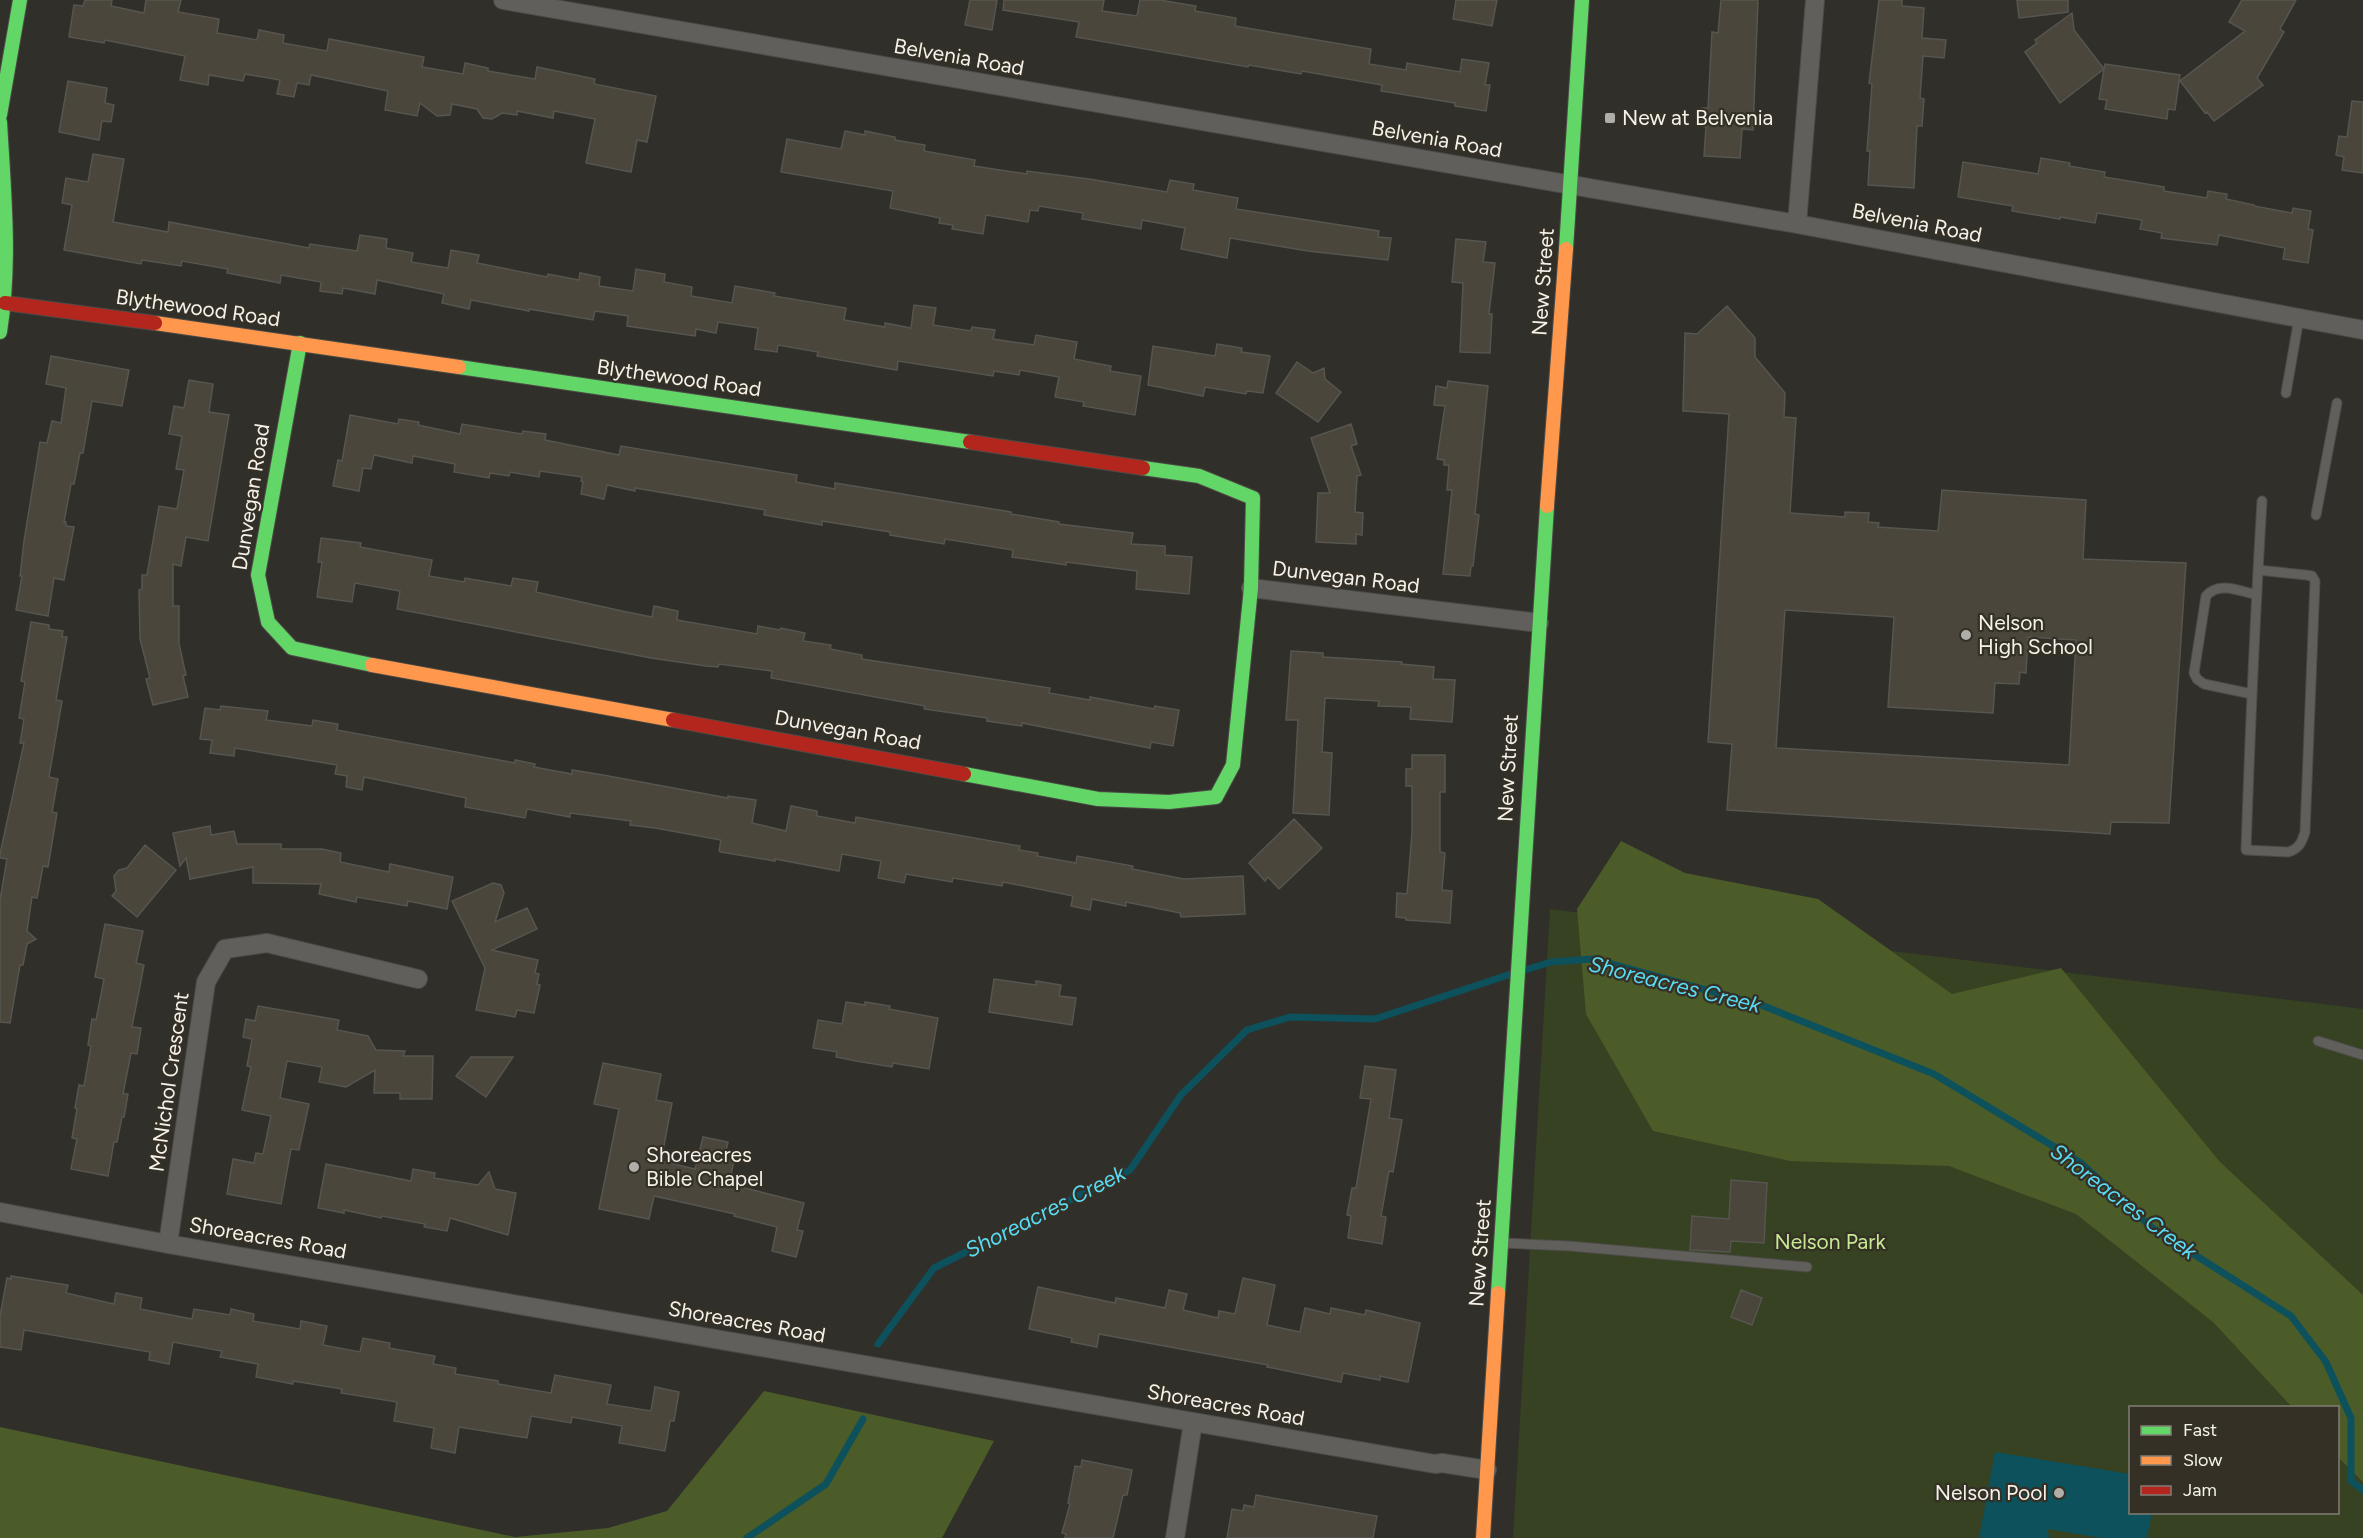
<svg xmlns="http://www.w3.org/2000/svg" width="2363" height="1538" font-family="Figtree,sans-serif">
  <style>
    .green { fill: #364221; fill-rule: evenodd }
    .forest { fill: #4b5c29 }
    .water { fill: #0c515c }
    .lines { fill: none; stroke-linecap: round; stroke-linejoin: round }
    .stream { stroke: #0c515c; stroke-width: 7 }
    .building { fill: #4a463b; stroke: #565550; stroke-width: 1.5; fill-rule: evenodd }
    .lane-casing { stroke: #4d4b46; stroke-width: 11 }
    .street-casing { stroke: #4d4b46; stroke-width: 20 }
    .fast-casing { stroke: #4d4b46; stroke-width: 16 }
    .slow-casing { stroke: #4d4b46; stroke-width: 16 }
    .jam-casing { stroke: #4d4b46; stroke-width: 16 }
    .lane { stroke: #615f5c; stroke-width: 9 }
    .street { stroke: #615f5c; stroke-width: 18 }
    .fast { stroke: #63d668; stroke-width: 14 }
    .slow { stroke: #ff974d; stroke-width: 14 }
    .jam { stroke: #b3261e; stroke-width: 14 }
    .poi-dot { fill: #b0aea8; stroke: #343026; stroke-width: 2 }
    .labels { text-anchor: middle; stroke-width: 4.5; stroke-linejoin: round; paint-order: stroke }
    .street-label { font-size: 21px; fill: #f5f2ec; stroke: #343026 }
    .poi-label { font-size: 21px; fill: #f5f2ec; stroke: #343026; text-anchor: start }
    .park-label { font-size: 21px; fill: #c8e993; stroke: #343026 }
    .water-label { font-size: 22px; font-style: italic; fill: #5adaf4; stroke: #343026 }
  </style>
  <rect width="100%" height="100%" fill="#302f2a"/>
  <!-- green -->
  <path class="green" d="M1550,909L2363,1009V1538H1513ZM2130,1408H2338V1512H2130Z"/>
  <!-- forest -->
  <path class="forest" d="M1621,841L1685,873L1818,899L1952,994L2061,968L2220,1162L2363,1295V1482L2338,1457V1408L2292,1407L2213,1322L2076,1214L1949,1166L1790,1161L1653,1131L1586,1014L1577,909Z
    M764,1391L994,1441L942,1538H0V1427L515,1537L608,1528L667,1511Z"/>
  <!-- water -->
  <path class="water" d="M1995,1452L2130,1474V1512L2152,1513L2147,1538H2101L2048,1529L2049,1538H1979Z"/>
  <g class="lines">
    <!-- stream -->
    <path class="stream" d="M1525,970L1551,962L1593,959L1761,1005L1934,1074L2081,1163L2151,1227L2291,1316L2326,1362L2351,1418V1481L2363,1490
      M878,1344L934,1268L1130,1170L1181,1095L1247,1030L1290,1017L1375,1019L1511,974
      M747,1538L826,1484L863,1419"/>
  </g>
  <!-- building -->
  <path class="building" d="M85,0H112L111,6L144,13L146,0H181L178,12L219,19L217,33L257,40L259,30L284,35L283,43L327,51L329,39L424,57L422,67L463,74L465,63L488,68V71L535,79L537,67L595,79L594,84L656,96L647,142L637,140L631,172L586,163L595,119L554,111L553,118L517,111V115L502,113L492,119L483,118L477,109L452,104L450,115L437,116L420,103L417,116L385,110L388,91L311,75L309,85L297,83L294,97L277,94L280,80L245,74L243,81L209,75L208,85L180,80L185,56L105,40L104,43L69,37L74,5L83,6Z
    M970,0H997L992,30L965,25Z
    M1004,0H1104L1102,11L1137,16L1140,0H1160L1196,6L1195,11L1236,18L1235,26L1371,49L1369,64L1406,70L1407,63L1460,72L1462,59L1489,63L1485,85H1490L1486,111L1455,106V103L1381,91L1382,85L1302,71L1301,74L1249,65L1248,67L1076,37L1079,22L1003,10Z
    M1456,0H1497L1492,26L1453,19Z
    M1721,0H1758L1753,130L1742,129L1740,158L1704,156L1706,127L1700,126L1702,108H1708L1712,32L1718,33Z
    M1879,0H1902V6L1924,8L1922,38L1946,40L1944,58L1923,56L1920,98L1924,99L1922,126H1917L1914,188L1868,185L1870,151H1867L1872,84L1869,83Z
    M2017,0H2068V12L2019,18Z
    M2242,0H2296L2280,29L2284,32L2257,78L2263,85L2214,121L2207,112L2205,113L2180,81L2245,31L2229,22Z
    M2072,13L2074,30L2104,69L2105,64L2180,75L2175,110L2168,109L2167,119L2105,109L2107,100L2099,99L2104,69L2060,103L2025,52L2037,43L2035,40Z
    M68,81L107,88L105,103L114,105L111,122L102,121L99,140L59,132Z
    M2352,101L2363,102V173L2342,170L2344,157L2336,155L2339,136L2347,137Z
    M845,131L865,135V131L895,137V140L925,145L924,151L975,160L974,166L1027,174V171L1089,179L1167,192L1170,180L1194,184L1193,190L1238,198L1236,209L1379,231L1378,237L1391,238L1388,260L1308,251L1230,238L1227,258L1181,249L1185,228L1142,220L1141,229L1082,219L1083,213L1039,206L1038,211L1030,210L1028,222L986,215L983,234L952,229L953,225L939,223L940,218L890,208L893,191L781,172L787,139L841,149Z
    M93,154L124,159L113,222L168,232L169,222L309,248L310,244L357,251L360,235L387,239L386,248L413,253L411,262L448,268L451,250L479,255L477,263L547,277L548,274L579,280L580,273L600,277L599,286L633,291L636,269L665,274L664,282L692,287L691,296L732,303L735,286L775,293L774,296L846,308L844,320L885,327V323L911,328L914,305L936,308L933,325L971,331L972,327L995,330L993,339L1034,345L1036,335L1077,342L1074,359L1111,366L1110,371L1141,376L1135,415L1083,406L1084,402L1055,397L1059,377L1020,370L1019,375L994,371L993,376L898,361L897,370L817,356L818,352L778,345L777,352L755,349L758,328L718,322L716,333L696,329L695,336L627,326L628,316L595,311L593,320L529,309V311L471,300L469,309L442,303L444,294L377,280L375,294L343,288L342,294L320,291L321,282L281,275L280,283L227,273L228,269L182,261L181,266L142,260L141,264L64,250L72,205L62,203L66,178L88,182Z
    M2041,158L2070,163L2069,166L2105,172L2104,177L2164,187V191L2207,198L2208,191L2227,194L2226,199L2254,205V206L2292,213L2293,208L2311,211L2308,229L2313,230L2308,263L2283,259L2285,248L2219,235L2217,245L2161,238L2162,233L2140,229L2142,220L2097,213L2095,223L2060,217V219L2012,211L2013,206L1958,197L1963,162L2038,174Z
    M1456,239L1486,242L1483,262L1495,263L1489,314H1492L1490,353L1460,352L1463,283L1452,282Z
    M1727,306L1755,338V357L1785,393L1784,417L1796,418L1790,513L1845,517V512L1869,513L1868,522L1879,523L1878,527L1938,531L1942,490L2086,500L2083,559L2186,563L2169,823L2111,822L2110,834L1727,810L1732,744L1708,742L1729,414L1683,411L1685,333L1697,334ZM1785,610L1894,617L1888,707L1993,713L1995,683L2019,684L2020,672L2026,673L2028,637L2076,640L2069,765L1776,748Z
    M1217,344L1242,348L1241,352L1270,356L1263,393L1247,391L1246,394L1205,387L1203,396L1148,385L1153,346L1215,356Z
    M51,356L129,370L122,406L92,401L83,453H80L74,484H71L64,522H66V526L74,527L64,580L54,578L48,616L16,610L22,576H20L24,541L40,442L47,443L52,421L61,423L66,388L46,384Z
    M1297,362L1313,373L1324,368L1325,379L1341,392L1318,422L1276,393Z
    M189,380L213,384L209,412L229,415L208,541L186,537L181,566L173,564V606H179V644L186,675L183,676L188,697L153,705L146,679L150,678L140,639L139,590L142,589V575H147L159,506L177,509L184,470L176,469L182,436L169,434L174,406L184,408Z
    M1448,381L1488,386L1475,514L1479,515L1473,566H1471L1470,576L1443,574L1452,490H1447L1449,465H1444V460L1437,459L1445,406L1434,405L1436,386L1447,388Z
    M350,415L398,424L399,419L419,422L418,425L460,434L462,424L522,434L523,431L546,434L545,440L619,455L621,446L797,475L796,482L835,489V483L1011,512V514L1059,522V524L1133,533L1131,544L1165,546V555L1192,557L1189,594L1136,589L1137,571L1066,562V565L1012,557L1013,550L945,539L944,544L890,535V532L822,521V525L764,515L765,510L635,488V491L607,485L604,499L581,494L583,482L581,481L582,477L540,471L539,477L510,472L509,476L490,473L489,478L454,472L455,464L413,456L412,463L374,455L371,469L363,468L359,491L333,486L338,460L342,461Z
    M1351,424L1357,444L1351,446L1361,475L1357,476L1355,512L1363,513L1362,535L1356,534V544L1316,542L1318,493H1330L1311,438Z
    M321,538L361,543L360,547L432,560L429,576L464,582L465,578L511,586L513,578L538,582L536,592L622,611L652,617L654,606L678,611L677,620L757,634L758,626L780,630L781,628L805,633L803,641L831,645L830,649L862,655V659L1050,688L1049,693L1090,700V697L1154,709L1155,706L1179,710L1173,746L1151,742L1150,748L1022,723V726L987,721V718L924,709L925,706L771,678L772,671L719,664L718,667L706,666L651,658L397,609L400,591L355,583L352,602L317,597L322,562H318Z
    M31,622L49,625V629L63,631L62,637H67L56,700L62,701L49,777L58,779L52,812L57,813L48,867L43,866L37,898L32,897L27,931L36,939L27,944L23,965H20L10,1023L0,1022V900L7,859L0,858V854L24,743H20L24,719L19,718L25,682L21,681Z
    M1291,651L1323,653V657L1402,662L1401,664L1434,667L1433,679L1455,680L1452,722L1410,719L1411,707L1378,706L1379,701L1325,698L1322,752L1332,753L1329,815L1293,813L1298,720H1286Z
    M221,706L268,711L266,720L312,726L313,720L338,724L337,730L515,763V760L535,764L534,767L572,774V770L603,775L728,798V796L756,800L752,823L786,831L791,806L817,811V816L855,823L856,817L1020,846L1019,850L1038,853L1037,856L1076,863L1077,856L1133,866L1132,869L1184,879L1243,876L1245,914L1181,917L1180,913L1126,902V906L1092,899L1090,910L1071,906L1073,896L1003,882L1002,886L953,878L952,882L906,874L904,883L878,878L881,861L842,854L839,871L775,859V861L721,852L719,851L721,840L655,828L630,825L631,821L570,813V817L527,809L525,818L465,807L466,798L364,777L362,790L346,787L347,776L335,774L337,765L235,748L234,756L210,753L212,740L200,739L205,708L220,710Z
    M1412,755H1445V792H1440V852L1445,853L1442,890L1452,891L1450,923L1406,920V918L1396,917L1397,893L1407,894L1412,833V786H1406V769H1412Z
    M1294,819L1322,848L1279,889L1268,877L1265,881L1249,863Z
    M210,826L211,835L234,831L237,844H281V849H322L341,853L340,862L389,872L390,864L453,877L447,909L408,901L407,906L357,897L356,902L319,894L321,884L253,883V867L190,879L186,858L180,866L173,833Z
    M145,845L176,870L137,917L112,896L116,891L114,876L119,870L127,868Z
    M493,883L501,885L504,893L495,922L527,908L537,929L492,950L538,960L535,973L539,974L537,984L540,985L534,1013L517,1010L515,1017L476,1010L485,968L452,901Z
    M105,924L143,931L136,963L144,965L132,1027L141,1028L137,1054L131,1053L123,1094H128L124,1117H122L117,1142H114L108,1176L71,1169L77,1139L72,1138L77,1109L75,1108L79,1085L84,1086L91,1046L88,1045L92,1019L96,1020L104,979L95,977Z
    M994,979L1036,985V981L1061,985L1059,996L1076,998L1072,1025L989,1012Z
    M846,1002L865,1005V1002L890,1006L889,1009L938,1018L929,1069L893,1063L892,1067L856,1061L836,1057L837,1052L813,1048L818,1020L842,1024Z
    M258,1006L339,1020L337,1030L368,1036L376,1050L405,1051L403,1056H433L432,1099H400V1093H374L375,1070L346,1087L319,1082L322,1067L287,1061L280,1098L309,1104L299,1150L291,1149L281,1204L227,1194L233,1159L254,1163L256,1153L263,1154L271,1116L242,1110L251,1067L247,1066L252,1039L243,1037L246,1019L255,1021Z
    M471,1057H513L486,1097L456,1076Z
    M603,1063L661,1074L656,1100L672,1103L661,1161L695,1169L703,1137L728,1142L725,1155L735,1156L729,1184L804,1203L797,1230L803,1231L796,1257L772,1251L777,1227L734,1216L735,1214L654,1196L649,1219L599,1209L619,1109L594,1104Z
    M1365,1066L1396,1070L1389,1118L1402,1120L1393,1172L1389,1171L1381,1216L1386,1217L1382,1244L1348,1238L1351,1216L1347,1215L1352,1188H1356L1371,1099L1360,1098Z
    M326,1164L411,1181L413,1169L435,1173L434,1178L478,1185L489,1172L495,1189L516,1193L508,1235L450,1218L447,1231L424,1227L425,1224L382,1216L381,1218L344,1210V1213L318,1208Z
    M1731,1180L1767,1183L1764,1243L1731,1241L1730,1252L1690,1250L1692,1216L1729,1219Z
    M11,1276L68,1285L66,1293L114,1304L116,1293L142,1298L140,1309L192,1319L194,1309L230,1315L231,1309L254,1314L253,1321L300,1329L301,1321L327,1326L323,1345L360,1352L363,1338L390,1343L389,1348L435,1356L433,1364L456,1368L455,1374L498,1381V1384L551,1393L555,1375L611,1385L607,1404L651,1411L655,1387L679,1392L674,1421H670L665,1451L619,1443L622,1426L572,1417L571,1423L531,1416L527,1438L459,1427L455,1453L431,1448L434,1428L394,1421L397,1402L341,1393L342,1389L293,1381V1384L256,1377L258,1364L220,1357L222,1351L173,1342L169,1364L149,1360L150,1352L24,1330L21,1350L0,1347V1316L7,1278L11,1279Z
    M1243,1278L1275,1285L1267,1325L1300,1332L1305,1308L1330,1314L1331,1308L1365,1315L1366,1310L1420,1323L1408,1382L1380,1376V1380L1343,1373L1341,1382L1267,1367L1268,1365L1099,1334L1097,1347L1071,1342L1072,1338L1029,1329L1038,1287L1115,1303L1116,1298L1165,1308L1169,1290L1187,1294L1183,1310L1218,1318L1219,1311L1235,1314Z
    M1741,1290L1762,1298L1752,1325L1731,1317Z
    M1082,1460L1132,1470L1127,1495H1123L1113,1538H1065L1066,1534L1062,1533L1070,1504L1068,1503L1075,1466L1081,1467Z
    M1256,1495L1377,1516L1373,1538H1227L1232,1509L1243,1511L1244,1505L1254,1507Z"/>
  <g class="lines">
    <!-- lane casing -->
    <g class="lane-casing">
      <path id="lane" d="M2286,393L2299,318
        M2316,515L2337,403
        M2258,570L2306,575L2312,576L2315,581L2305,832C2302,842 2299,849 2288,852L2246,850C2250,733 2255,617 2262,501
        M2252,694L2204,684L2197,679L2194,673L2206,596C2219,581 2240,591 2257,595
        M2318,1041L2363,1055
        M1504,1243L1569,1246L1807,1267"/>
    </g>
    <!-- street casing -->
    <g class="street-casing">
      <path id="street" d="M503,0L1797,224L2363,330
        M1797,224L1815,0
        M1251,588L1539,623
        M0,1212L168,1244L1435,1464L1442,1463L1487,1470
        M168,1244L206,982L225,949L267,943L418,979
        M1175,1538L1193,1422"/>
    </g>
    <!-- fast casing -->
    <g class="fast-casing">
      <path id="fast" d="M0,115L20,0
        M0,122C4,192 11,262 0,332
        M1566,249L1582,0
        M300,343L258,575L268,622L292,648L372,665
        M459,367L970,442
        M964,774L1098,799L1169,802L1216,797L1233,765L1251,588L1253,498L1199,476L1143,468
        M1498,1293L1547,506"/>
    </g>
    <!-- slow casing -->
    <g class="slow-casing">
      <path id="slow" d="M155,323L459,367
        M1547,506L1566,249
        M372,665L673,720
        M1483,1538L1498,1293"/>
    </g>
    <!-- jam casing -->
    <g class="jam-casing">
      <path id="jam" d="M5,303L155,323
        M970,442L1143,468
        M673,720L964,774"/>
    </g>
    <!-- lane -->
    <use href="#lane" class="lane"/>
    <!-- street -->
    <use href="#street" class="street"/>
    <!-- fast -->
    <use href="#fast" class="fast"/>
    <!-- slow -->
    <use href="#slow" class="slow"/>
    <!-- jam -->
    <use href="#jam" class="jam"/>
  </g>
  <!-- markers -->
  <g class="poi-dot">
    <rect x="1604" y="112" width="12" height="12" rx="3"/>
    <circle cx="1966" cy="635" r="6"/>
    <circle cx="634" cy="1167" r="6"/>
    <circle cx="2059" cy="1493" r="6"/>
  </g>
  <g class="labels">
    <!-- street labels -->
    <g class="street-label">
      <text transform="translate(959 57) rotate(10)" y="7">Belvenia Road</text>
      <text transform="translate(1437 139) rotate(10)" y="7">Belvenia Road</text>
      <text transform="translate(1917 223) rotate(11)" y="7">Belvenia Road</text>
      <text transform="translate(1543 282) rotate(-86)" y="7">New Street</text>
      <text transform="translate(198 308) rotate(8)" y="7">Blythewood Road</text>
      <text transform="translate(679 378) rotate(8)" y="7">Blythewood Road</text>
      <text transform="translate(251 497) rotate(-81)" y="7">Dunvegan Road</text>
      <text transform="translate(1346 577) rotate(7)" y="7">Dunvegan Road</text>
      <text transform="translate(848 730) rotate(10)" y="7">Dunvegan Road</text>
      <text transform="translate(1508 768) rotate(-87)" y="7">New Street</text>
      <text transform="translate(169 1082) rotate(-82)" y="7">McNichol Crescent</text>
      <text transform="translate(268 1238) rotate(10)" y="7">Shoreacres Road</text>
      <text transform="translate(1480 1253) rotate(-86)" y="7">New Street</text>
      <text transform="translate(747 1322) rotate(10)" y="7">Shoreacres Road</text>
      <text transform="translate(1226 1405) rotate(10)" y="7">Shoreacres Road</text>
    </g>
    <!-- poi labels -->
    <g class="poi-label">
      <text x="1622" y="125">New at Belvenia</text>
      <text x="1978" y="630">Nelson<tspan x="1978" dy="24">High School</tspan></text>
      <text x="646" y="1162">Shoreacres<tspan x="646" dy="24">Bible Chapel</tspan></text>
      <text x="2047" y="1500" text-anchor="end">Nelson Pool</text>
    </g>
    <!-- park labels -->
    <g class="park-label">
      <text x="1830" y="1249">Nelson Park</text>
    </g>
    <!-- water labels -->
    <g class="water-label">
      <text transform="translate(1675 984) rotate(14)" y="8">Shoreacres Creek</text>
      <text transform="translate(2124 1201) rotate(37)" y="8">Shoreacres Creek</text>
      <text transform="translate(1045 1211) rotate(-27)" y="8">Shoreacres Creek</text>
    </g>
  </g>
  <!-- legend -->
  <rect x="2129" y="1406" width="210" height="108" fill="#343026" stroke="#817e75" stroke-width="1.5"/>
  <rect x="2141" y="1426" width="30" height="9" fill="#63d668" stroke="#817e75" stroke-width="1.5"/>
  <text x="2183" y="1436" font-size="18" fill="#f5f2ec">Fast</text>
  <rect x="2141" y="1456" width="30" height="9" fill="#ff974d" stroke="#817e75" stroke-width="1.5"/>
  <text x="2183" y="1466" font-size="18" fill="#f5f2ec">Slow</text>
  <rect x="2141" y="1486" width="30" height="9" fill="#b3261e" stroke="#817e75" stroke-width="1.5"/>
  <text x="2183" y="1496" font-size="18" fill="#f5f2ec">Jam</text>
</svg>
